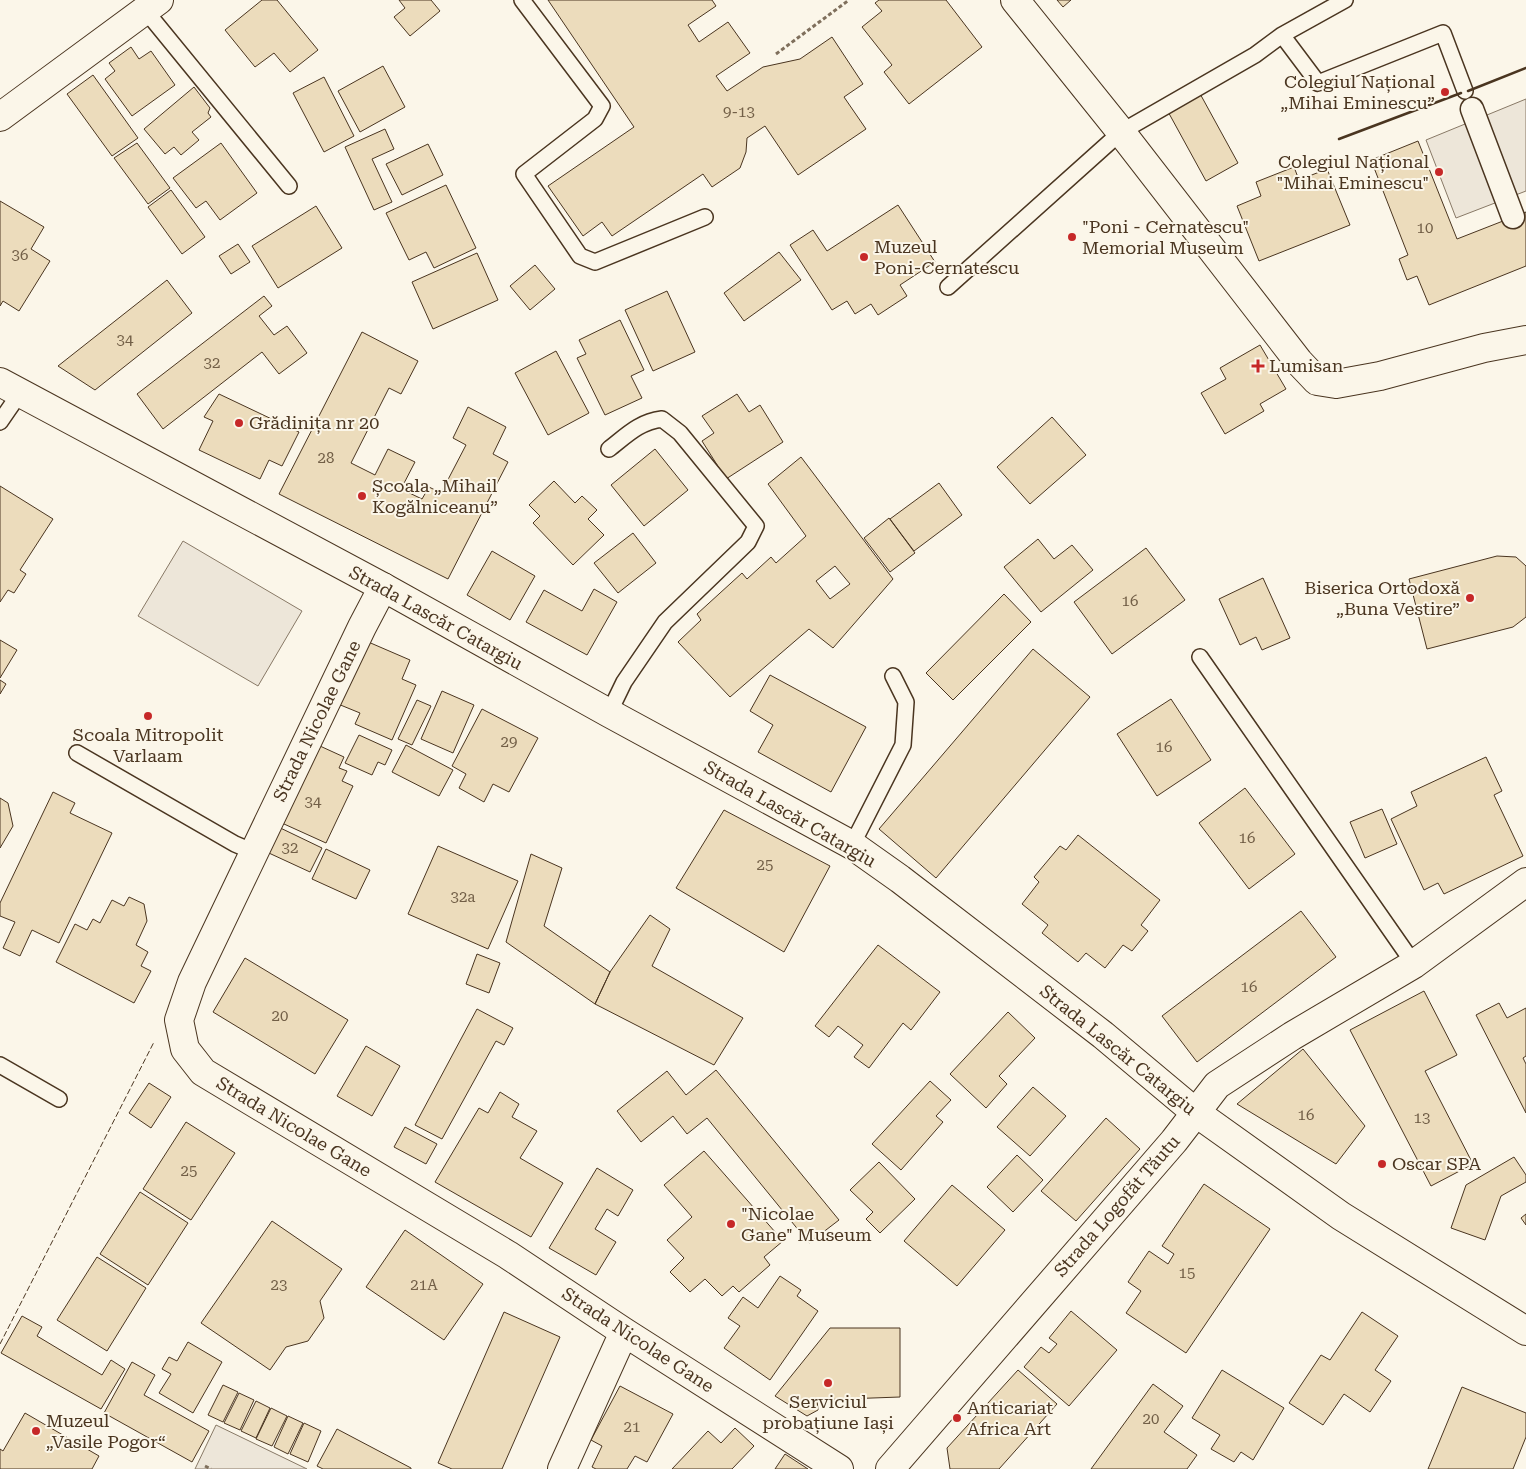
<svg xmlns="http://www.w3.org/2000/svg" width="1526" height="1469" font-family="'Roboto Serif',serif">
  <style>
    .green { fill: #ede6d9; stroke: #887966 }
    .building { fill: #ecdcbc; stroke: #4a3520; fill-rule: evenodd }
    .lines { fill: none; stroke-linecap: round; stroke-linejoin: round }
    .service-casing { stroke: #4a3520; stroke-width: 18 }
    .pedestrian-casing { stroke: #4a3520; stroke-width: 25 }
    .minor-casing { stroke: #4a3520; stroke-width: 30 }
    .tertiary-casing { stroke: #4a3520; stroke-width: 30 }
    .path { stroke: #7f6f5c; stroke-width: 3; stroke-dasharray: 4 2.5; stroke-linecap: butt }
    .service { stroke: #fbf6e9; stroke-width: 15 }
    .pedestrian { stroke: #fbf6e9; stroke-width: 22 }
    .minor { stroke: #fbf6e9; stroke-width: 28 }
    .tertiary { stroke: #fbf6e9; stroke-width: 28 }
    .fence { stroke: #4a3520; stroke-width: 1; stroke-dasharray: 6 2.5; stroke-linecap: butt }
    .wall { stroke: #4a3520; stroke-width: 2.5 }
    .poi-dot { fill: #c62828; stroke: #fbf6e9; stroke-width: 2 }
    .labels { text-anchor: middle; stroke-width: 4; stroke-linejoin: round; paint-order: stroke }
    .number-label { font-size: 15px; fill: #725f47 }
    .poi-label { font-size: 18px; fill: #4a3520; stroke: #fbf6e9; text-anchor: start }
    .street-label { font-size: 18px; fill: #4a3520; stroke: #fbf6e9 }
  </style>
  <rect width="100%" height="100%" fill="#fbf6e9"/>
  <!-- green -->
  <path class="green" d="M1526,99V191L1456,218L1426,140Z
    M183,541L302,611L258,686L138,616Z
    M216,1425L307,1469H195Z"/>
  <!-- building -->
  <path class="building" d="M262,0H277L318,50L290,72L274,53L255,67L225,30Z
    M399,0H431L440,11L410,36L394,17L405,8Z
    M548,0H712L716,6L688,25L699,42L728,22L750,53L716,76L727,91L763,67L800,59L832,37L863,84L844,97L866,129L798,175L765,126L747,138L746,152L740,168L712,187L703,174L612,236L602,222L583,236L548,186L634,127Z
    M879,0H946L982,47L909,104L884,72L892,65L862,27L882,11L875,3Z
    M1057,0H1071L1063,7Z
    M131,47L139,59L151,51L175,85L132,116L105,79L115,71L109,63Z
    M383,66L405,107L360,132L338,91Z
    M93,75L138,138L112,156L67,94Z
    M324,77L354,136L324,152L293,93Z
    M194,87L210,108L208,113L211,117L192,132L199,140L181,155L174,147L165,154L144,129Z
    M1198,90L1238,163L1206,181L1166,108Z
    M385,129L394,149L372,159L392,202L374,210L345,147Z
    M1418,141L1457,239L1526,212V266L1429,305L1417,276L1407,280L1399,259L1408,255L1371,160Z
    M137,143L170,188L148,204L114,158Z
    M221,143L257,193L220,220L206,201L196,208L173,178Z
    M428,144L443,175L402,195L386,164Z
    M1294,167L1299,180L1327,169L1350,225L1259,261L1237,206L1261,196L1256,182Z
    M446,185L476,248L434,268L426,252L409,260L386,213Z
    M171,190L205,237L182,254L148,207Z
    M0,201L44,227L31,249L50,261L19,311L3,301L0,306Z
    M898,205L935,262L900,285L907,296L878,315L871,304L855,314L847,301L832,310L790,245L813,230L827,251Z
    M316,206L342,248L278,288L252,246Z
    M238,244L250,262L231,274L219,256Z
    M779,252L801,280L744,321L724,293Z
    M477,253L498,300L433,329L412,282Z
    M535,265L555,289L530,310L510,286Z
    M167,280L192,313L95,390L58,366Z
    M667,291L695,352L653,371L625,310Z
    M264,296L272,306L259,316L274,335L287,326L307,353L279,374L262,352L163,429L137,394Z
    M620,320L644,370L631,376L642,398L605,415L577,358L586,354L579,340Z
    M362,332L418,361L401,394L389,388L351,463L375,475L388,449L415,462L401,489L422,499L429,487L441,493L466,445L453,438L468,407L506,427L493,454L508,462L448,579L279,494Z
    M1260,345L1286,389L1260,404L1264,411L1225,434L1201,393L1226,379L1220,368Z
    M556,351L589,413L548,435L515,373Z
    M219,394L299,432L282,466L269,460L260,479L199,450L213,421L204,417Z
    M737,394L749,412L760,405L783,442L726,479L702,441L714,433L702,416Z
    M1052,417L1086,455L1030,504L997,467Z
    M655,449L688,490L644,526L611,485Z
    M801,457L893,579L833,648L809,629L730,697L678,642L701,620L697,614L742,573L747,579L771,557L776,563L806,536L768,484ZM835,566L850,584L830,599L816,581Z
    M554,481L575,503L582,496L597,510L588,519L604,535L573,565L533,523L540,516L529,505Z
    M939,483L962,515L914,551L890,519Z
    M0,486L53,519L20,570L26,574L14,593L8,590L0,602Z
    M889,518L915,553L890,572L864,538Z
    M633,533L656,563L618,593L594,563Z
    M1038,539L1054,559L1072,545L1093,570L1041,612L1004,567Z
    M1146,548L1185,600L1112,654L1074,602Z
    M492,551L535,576L510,620L467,595Z
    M1497,556L1516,557L1526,566V617L1513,627L1427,649L1409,579Z
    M1263,578L1290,638L1262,650L1256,637L1240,645L1219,599Z
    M594,589L617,602L587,655L526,622L544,590L582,611Z
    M1004,594L1031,622L953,700L926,673Z
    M0,640L17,650L0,678Z
    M366,641L410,660L402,679L416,685L392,740L355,724L360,713L338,704Z
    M1033,649L1090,697L936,878L879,829Z
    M770,675L866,727L831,792L758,752L773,725L750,711Z
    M0,680L6,684L0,694Z
    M442,691L474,705L453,753L421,739Z
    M1171,699L1211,760L1157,796L1117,734Z
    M417,700L431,706L412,745L398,739Z
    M482,709L538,738L509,792L493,784L484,802L459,788L466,774L452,766Z
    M359,735L392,750L385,765L378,762L372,775L345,763Z
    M309,741L344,757L339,768L347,771L342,781L353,786L326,843L273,819Z
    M406,745L453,770L439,796L392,772Z
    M1486,757L1502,791L1494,795L1523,856L1444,894L1438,883L1424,890L1391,819L1417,806L1411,792Z
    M1245,788L1295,854L1249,889L1199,823Z
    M53,792L75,803L70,813L112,833L59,943L32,930L20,956L3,948L15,922L0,916V903Z
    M0,798L8,803L13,826L0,848Z
    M1382,809L1397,844L1365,858L1350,822Z
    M724,810L830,866L784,952L676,888Z
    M270,823L322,848L310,872L258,848Z
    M1078,835L1160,900L1141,925L1148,931L1132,951L1123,945L1105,968L1086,953L1078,962L1042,933L1048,925L1022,904L1039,882L1034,877L1060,846L1066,850Z
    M438,846L518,881L488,949L408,914Z
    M326,849L370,870L356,899L312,879Z
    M531,854L562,868L544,926L610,972L595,1004L506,942Z
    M129,897L144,904L147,921L136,945L148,952L141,966L151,971L134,1003L56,962L75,924L87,930L93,919L100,923L112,900L124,906Z
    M1301,911L1336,957L1197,1062L1162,1016Z
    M650,915L670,929L652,966L743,1018L714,1065L595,1004L610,972Z
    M878,945L940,992L911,1030L903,1023L869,1068L854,1057L863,1045L838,1026L829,1037L815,1026Z
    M477,954L500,963L489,993L466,984Z
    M245,958L348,1020L315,1074L213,1012Z
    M1424,991L1457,1055L1425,1071L1473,1164L1431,1186L1350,1030Z
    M1499,1003L1507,1018L1526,1008V1056L1523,1058L1526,1064V1113L1476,1015Z
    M477,1009L513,1028L504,1045L496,1041L442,1139L415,1125Z
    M1008,1012L1035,1038L999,1076L1007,1084L986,1108L950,1074Z
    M366,1046L400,1066L372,1116L337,1096Z
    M1303,1049L1365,1126L1336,1164L1237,1104Z
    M716,1070L839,1220L809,1243L707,1118L687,1134L673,1116L641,1142L617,1111L667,1071L686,1095Z
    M930,1081L951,1100L936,1116L943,1122L901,1170L872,1144Z
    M149,1083L171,1097L151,1128L129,1113Z
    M1033,1087L1066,1116L1030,1156L997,1127Z
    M500,1092L519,1104L512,1117L537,1131L520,1158L563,1183L531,1237L435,1182L479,1108L488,1113Z
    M1106,1118L1140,1149L1076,1221L1041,1191Z
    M186,1122L235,1153L191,1220L143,1189Z
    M405,1127L437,1144L426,1164L394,1147Z
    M704,1151L783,1241L764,1257L770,1265L739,1292L733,1286L722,1296L705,1279L690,1292L670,1272L684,1258L667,1240L692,1217L664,1185Z
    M1017,1155L1043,1180L1013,1212L987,1187Z
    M1514,1157L1526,1175V1182L1501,1196L1485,1240L1451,1228L1466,1185Z
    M879,1162L915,1199L880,1233L866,1219L873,1212L850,1190Z
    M597,1168L633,1190L618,1216L607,1209L595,1229L616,1242L596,1275L549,1248Z
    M1204,1184L1270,1229L1186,1353L1126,1313L1141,1291L1128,1282L1149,1251L1168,1264L1174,1254L1162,1246Z
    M952,1185L1005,1230L957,1286L904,1241Z
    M140,1192L188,1223L148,1285L100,1254Z
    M1526,1214V1225L1521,1218Z
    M272,1221L342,1269L320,1301L324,1318L308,1341L286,1347L270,1370L201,1323Z
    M405,1230L483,1284L444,1340L366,1287Z
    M97,1257L146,1288L107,1351L57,1320Z
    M780,1276L801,1290L797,1296L818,1311L770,1380L724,1348L740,1326L728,1318L743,1297L758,1308Z
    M1071,1311L1117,1350L1069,1406L1024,1367L1041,1347L1049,1353L1057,1344L1049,1338Z
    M504,1312L560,1337L502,1469H452L438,1463Z
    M1362,1312L1398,1336L1375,1370L1391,1381L1370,1412L1344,1394L1323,1425L1289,1403L1321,1355L1330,1360Z
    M22,1316L42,1327L37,1336L102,1375L111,1360L125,1369L101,1409L1,1353Z
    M830,1328H900V1397L817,1400L818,1410L807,1416L775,1396Z
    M188,1342L222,1362L193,1413L159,1393L171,1374L162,1369L169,1357L177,1361Z
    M132,1362L155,1375L144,1395L209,1431L192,1462L104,1413Z
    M1018,1370L1057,1404L999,1469H950L947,1448Z
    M1222,1370L1284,1408L1253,1460L1241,1452L1234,1462L1211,1449L1220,1435L1192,1418Z
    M1153,1384L1183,1406L1164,1432L1197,1455L1187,1469H1091Z
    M223,1385L238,1392L223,1422L208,1415Z
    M620,1386L673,1414L647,1462L635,1456L627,1469H596L592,1467L602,1446L591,1440Z
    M1462,1387L1526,1413V1437L1513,1469H1428Z
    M239,1393L254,1400L240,1430L224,1423Z
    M256,1401L270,1408L256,1438L241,1431Z
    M271,1408L287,1416L272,1446L256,1439Z
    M25,1413L99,1456L92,1469H0V1449L3,1451Z
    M288,1416L303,1423L288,1454L274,1447Z
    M304,1423L321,1431L308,1462L290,1454Z
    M735,1428L754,1446L732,1469H672L708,1431L721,1443Z
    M337,1429L411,1468V1469H323L317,1466Z
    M785,1454L808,1469H775Z"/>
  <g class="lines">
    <!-- service casing -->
    <g class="service-casing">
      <path id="service" d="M522,0L602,106L595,119L524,174L580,256L595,262L705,217
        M145,10L289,186
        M1282,35L1318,83L1443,33L1465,91
        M948,287L1121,132L1255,55L1282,35L1345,0
        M0,422L20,393
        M1200,657L1414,964
        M609,713L624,682L665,622L748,542L756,526L680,433L662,419C639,422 627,435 609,449
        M77,753L235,844L254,852
        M852,845L903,745L906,702L893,676
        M0,1065L59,1099"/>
    </g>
    <!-- pedestrian casing -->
    <g class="pedestrian-casing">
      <path id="pedestrian" d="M1472,109L1513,217"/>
    </g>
    <!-- minor casing -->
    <g class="minor-casing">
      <path id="minor" d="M1015,0L1121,132L1299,362L1317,381L1336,384L1380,376L1484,348L1526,340
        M0,117L159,0
        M383,587L362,627L192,982L179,1020L185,1049L203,1072L508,1255L624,1332L839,1469
        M562,1469L624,1332
        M890,1469L1174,1141L1217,1085L1292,1036L1414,964L1526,882"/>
    </g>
    <!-- tertiary casing -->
    <g class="tertiary-casing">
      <path id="tertiary" d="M0,382L383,587L609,713L852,845L900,879L1103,1035L1195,1112L1341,1216L1526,1331"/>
    </g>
    <!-- path -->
    <path class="path" d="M776,54L849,0
      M205,1466L211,1469"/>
    <!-- service -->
    <use href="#service" class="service"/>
    <!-- pedestrian -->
    <use href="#pedestrian" class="pedestrian"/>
    <!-- minor -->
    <use href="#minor" class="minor"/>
    <!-- tertiary -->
    <use href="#tertiary" class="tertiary"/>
    <!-- fence -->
    <path class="fence" d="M0,1344L154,1042"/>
    <!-- wall -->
    <path class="wall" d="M1468,91L1526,68
      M1339,139L1461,93"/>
  </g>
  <!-- markers -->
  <g class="poi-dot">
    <circle cx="1445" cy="92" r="5"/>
    <circle cx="1439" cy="172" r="5"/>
    <circle cx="1072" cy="237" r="5"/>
    <circle cx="864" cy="257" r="5"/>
    <path d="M1255.5 358.5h5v5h5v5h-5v5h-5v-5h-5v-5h5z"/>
    <circle cx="239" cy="423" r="5"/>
    <circle cx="362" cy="496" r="5"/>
    <circle cx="1470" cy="598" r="5"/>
    <circle cx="148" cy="716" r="5"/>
    <circle cx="1382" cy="1164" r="5"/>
    <circle cx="731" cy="1224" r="5"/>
    <circle cx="828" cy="1383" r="5"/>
    <circle cx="957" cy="1418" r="5"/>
    <circle cx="36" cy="1431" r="5"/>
  </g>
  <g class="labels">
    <!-- number labels -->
    <g class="number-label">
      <text x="739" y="117">9-13</text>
      <text x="1425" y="233">10</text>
      <text x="20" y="260">36</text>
      <text x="125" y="345">34</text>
      <text x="212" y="368">32</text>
      <text x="326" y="463">28</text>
      <text x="1130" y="606">16</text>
      <text x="509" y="747">29</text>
      <text x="1164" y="752">16</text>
      <text x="313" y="807">34</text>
      <text x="1247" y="843">16</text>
      <text x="290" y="853">32</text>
      <text x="765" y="870">25</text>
      <text x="463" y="902">32a</text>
      <text x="1249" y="992">16</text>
      <text x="280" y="1021">20</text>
      <text x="1306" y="1120">16</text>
      <text x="1422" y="1123">13</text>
      <text x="189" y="1176">25</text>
      <text x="1187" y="1278">15</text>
      <text x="279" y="1290">23</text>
      <text x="424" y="1290">21A</text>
      <text x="1151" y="1424">20</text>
      <text x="632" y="1432">21</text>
    </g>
    <!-- poi labels -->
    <g class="poi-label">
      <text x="1435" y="88" text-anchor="end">Colegiul Național<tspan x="1435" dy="21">„Mihai Eminescu”</tspan></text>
      <text x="1429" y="168" text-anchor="end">Colegiul Național<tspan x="1429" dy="21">"Mihai Eminescu"</tspan></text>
      <text x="1082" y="233">"Poni - Cernatescu"<tspan x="1082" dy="21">Memorial Museum</tspan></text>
      <text x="874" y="253">Muzeul<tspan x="874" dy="21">Poni-Cernatescu</tspan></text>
      <text x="1269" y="372">Lumisan</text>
      <text x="249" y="429">Grădinița nr 20</text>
      <text x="372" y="492">Școala „Mihail<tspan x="372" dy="21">Kogălniceanu”</tspan></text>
      <text x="1460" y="594" text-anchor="end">Biserica Ortodoxă<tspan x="1460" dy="21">„Buna Vestire”</tspan></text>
      <text x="148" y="741" text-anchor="middle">Scoala Mitropolit<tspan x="148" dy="21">Varlaam</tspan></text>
      <text x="1392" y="1170">Oscar SPA</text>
      <text x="741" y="1220">"Nicolae<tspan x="741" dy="21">Gane" Museum</tspan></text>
      <text x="828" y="1408" text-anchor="middle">Serviciul<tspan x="828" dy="21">probațiune Iași</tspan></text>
      <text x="967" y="1414">Anticariat<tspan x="967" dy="21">Africa Art</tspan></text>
      <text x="46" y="1427">Muzeul<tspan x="46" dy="21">„Vasile Pogor“</tspan></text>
    </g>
    <!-- street labels -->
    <g class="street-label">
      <text transform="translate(436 618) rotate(29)" y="6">Strada Lascăr Catargiu</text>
      <text transform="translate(317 721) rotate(-64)" y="6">Strada Nicolae Gane</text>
      <text transform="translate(790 814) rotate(30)" y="6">Strada Lascăr Catargiu</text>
      <text transform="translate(1118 1050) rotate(39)" y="6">Strada Lascăr Catargiu</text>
      <text transform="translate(294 1127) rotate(31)" y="6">Strada Nicolae Gane</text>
      <text transform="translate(1117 1206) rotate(-49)" y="6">Strada Logofăt Tăutu</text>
      <text transform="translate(638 1340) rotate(33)" y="6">Strada Nicolae Gane</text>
    </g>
  </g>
</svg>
